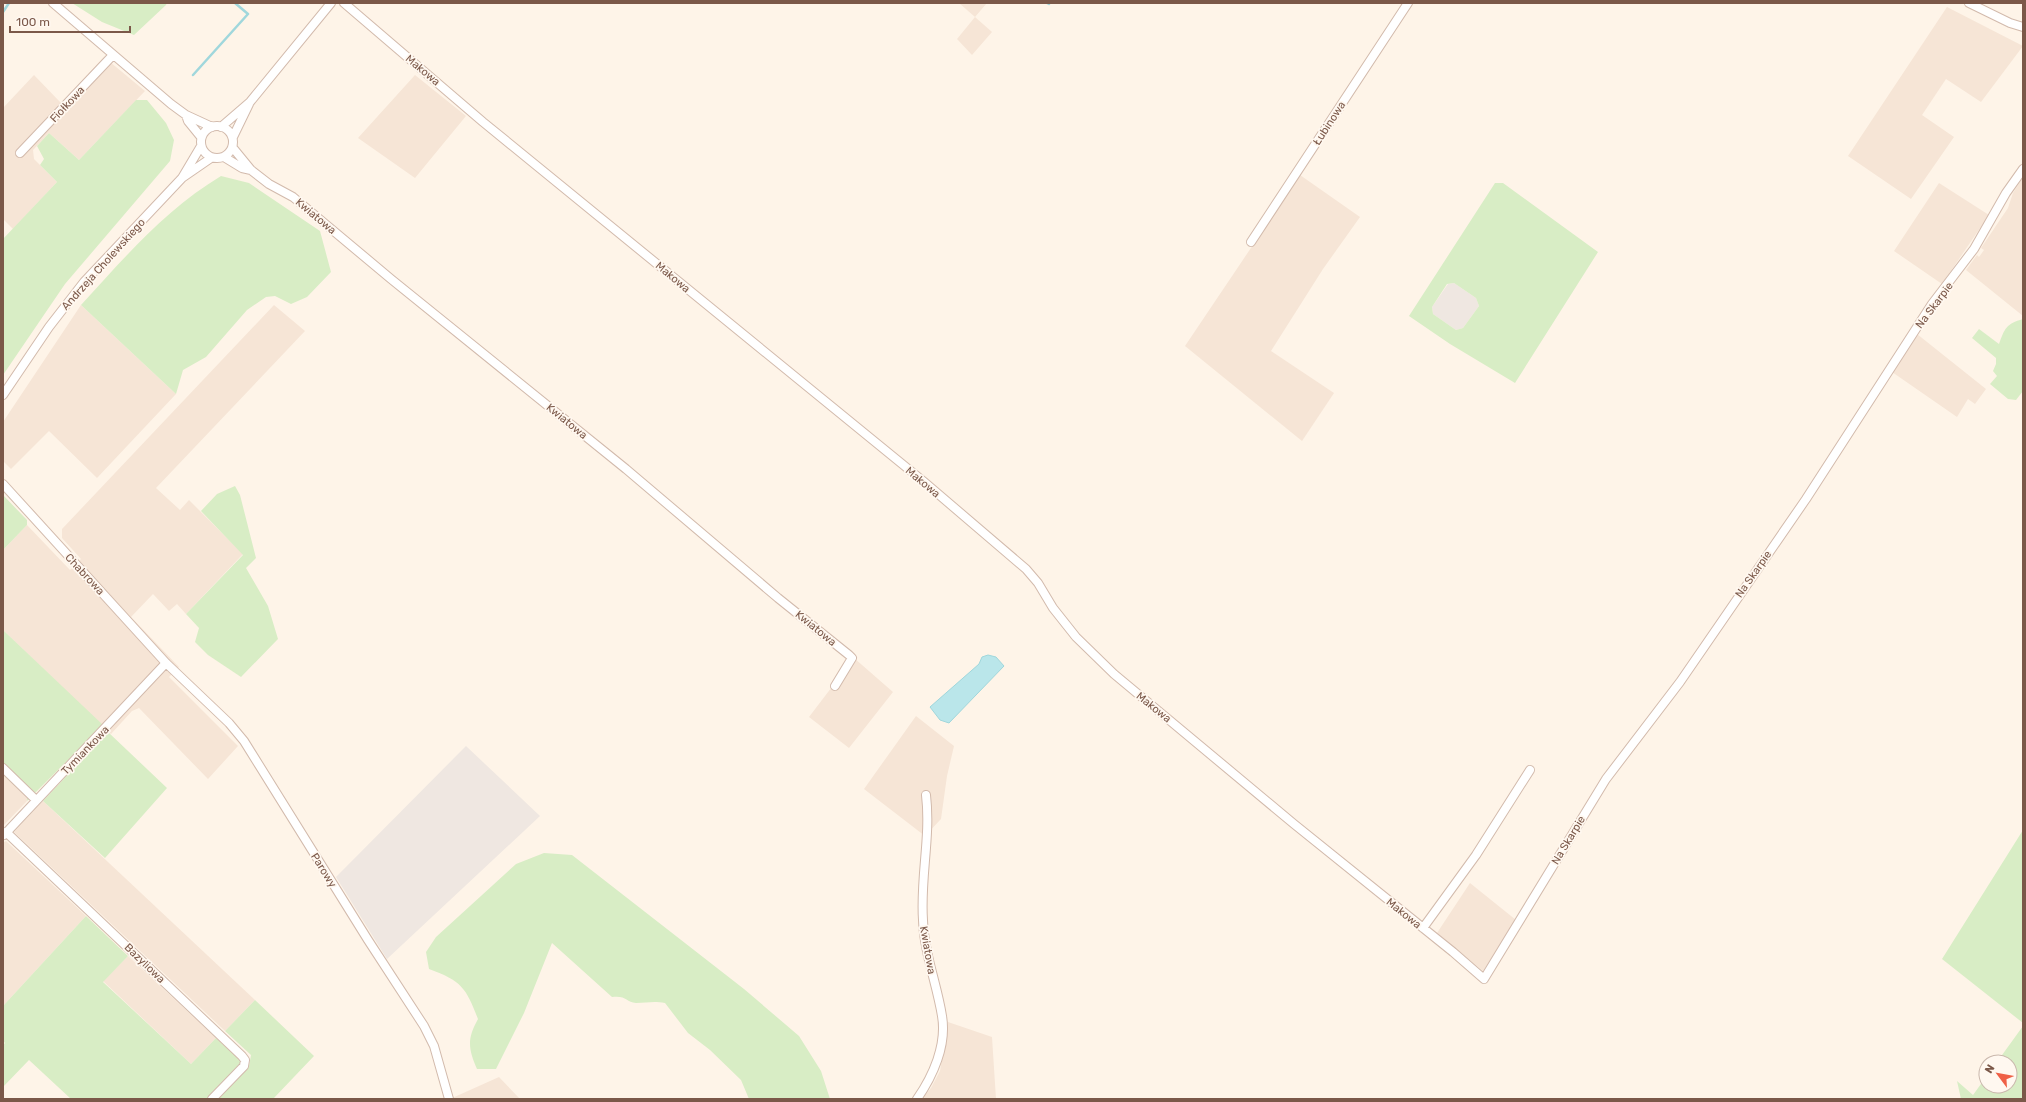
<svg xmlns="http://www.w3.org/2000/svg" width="2026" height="1102" font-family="Rubik,sans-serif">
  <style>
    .residential { fill: #f6e5d6 }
    .industrial { fill: #efe7e1 }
    .green { fill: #d8edc5; fill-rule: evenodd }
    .water { fill: #bae6ea; stroke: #a0d7dc }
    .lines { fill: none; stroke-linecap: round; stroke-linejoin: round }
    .stream { stroke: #a0d7dc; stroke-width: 2.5 }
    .street-casing { stroke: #d2baac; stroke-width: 10 }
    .street { stroke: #fff; stroke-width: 8 }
    .labels { text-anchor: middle; stroke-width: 3.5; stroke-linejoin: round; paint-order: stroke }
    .street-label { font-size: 11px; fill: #7b5849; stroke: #fff8f0 }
  </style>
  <rect width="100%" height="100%" fill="#fef4e8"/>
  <!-- residential -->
  <path class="residential" d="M959,3H987L975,17L992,32L972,55L957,39L975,17Z
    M1947,7L2023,46L1981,102L1946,79L1922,115L1954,137L1911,199L1848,156Z
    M104,57L145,91L79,160L49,133L33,150L34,159L57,182L13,229L3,219V108L34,75L61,103Z
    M415,75L466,116L415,178L358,138Z
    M1300,175L1360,217L1323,269L1271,351L1334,393L1302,441L1185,346Z
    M2023,177V316L1966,270L1977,255L1979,257L1984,250L1981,248L2008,208L2013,193Z
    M1939,183L1989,215L1942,284L1894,251Z
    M81,305L176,394L97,478L49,431L11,469L3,461V422Z
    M274,305L305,331L156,488L180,510L189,500L243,554L186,614L177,604L169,611L153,594L131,617L179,667L169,677L238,746L208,779L139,708L132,711L111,734L3,630V550L27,525L70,570L81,559L62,538V529Z
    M1917,334L1986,389L1975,404L1968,399L1957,417L1892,372Z
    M854,658L893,692L849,748L809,717Z
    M916,716L954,746L947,776L941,819L925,836L864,789Z
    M3,775L27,797V801L3,826Z
    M43,801L255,1000L225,1031L14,832Z
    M6,841L86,916L3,1006V843Z
    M1470,883L1516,920L1483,971L1437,933Z
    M128,956L216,1038L191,1064L103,981Z
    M948,1022L992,1037L996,1099H922L931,1088L940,1071Z
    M499,1077L520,1099H450Z"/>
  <!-- industrial -->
  <path class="industrial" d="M1454,283L1476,298L1479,306L1463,328L1456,330L1433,314L1432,307L1448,284Z
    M466,746L540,816L387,959L336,877Z"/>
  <!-- green -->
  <path class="green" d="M72,3H167L166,5L134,35L102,22Z
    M136,100H147L166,123L174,140L170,161L65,284L3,375V239L57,182L40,165L44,159L37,146L49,133L79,160Z
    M221,176L249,183L320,231L331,272L307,297L291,304L275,296L266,297L247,310L206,357L183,370L176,394L81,305C124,258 166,209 221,176Z
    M1495,183H1503L1598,252L1515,383L1450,344L1409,316ZM1454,283L1476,298L1479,306L1463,328L1456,330L1433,314L1432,307L1447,284Z
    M2023,319V391L2016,400L2008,399L1990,384L1997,376L1993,371L1996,364V358L1972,338L1979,329L1999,344C2005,328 2006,324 2023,319Z
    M235,486L240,495L256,558L246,568L268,606L278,639L241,677L208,655L195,642L199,628L186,614L243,555L201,511L217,494Z
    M3,495L27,520V525L3,550Z
    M3,630L103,725L27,801V797L3,775Z
    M108,732L167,788L105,858L43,801Z
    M2023,830V1023L1942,959Z
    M544,853L572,855L744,989L799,1036L821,1071L830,1099H749L741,1080L710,1050L688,1033L665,1003C653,1001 647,1003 636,1003C626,1002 626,995 612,997L552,943L524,1013L496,1069H477C468,1048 467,1039 478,1019C466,988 462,981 429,969L426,952L436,937L516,864Z
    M86,916L128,956L103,982L191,1064L216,1038L240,1060V1067L208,1099H71L29,1060L3,1087V1045L5,1043L3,1041V1006Z
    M255,1000L314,1056L273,1099H217L249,1066L251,1055L225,1031Z
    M2023,1026V1099H1961L1957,1081L1973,1095L1986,1077V1086H2010V1062H1997Z"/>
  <!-- water -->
  <path class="water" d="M988,655L996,657L1004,666L949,723L940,720L930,707L979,664L982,657Z"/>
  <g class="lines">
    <!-- stream -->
    <path class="stream" d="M1047,3L1049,4
      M3,12L9,3
      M193,75L248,14L235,3"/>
    <!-- street casing -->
    <g class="street-casing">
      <path id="street" d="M53,3L171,104L186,115L212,127
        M344,3L483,122L923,481L1026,569L1038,583L1053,608L1076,637L1114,674L1294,824L1453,952L1484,979L1606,779L1680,682L1806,499L1932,304L1974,249L2006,193L2023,169
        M1969,3L2010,23L2023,27
        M186,115L188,121L201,137
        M201 142a16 16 0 1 1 32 0a16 16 0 1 1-32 0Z
        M221,127L250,102L331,3
        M233,137L249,104
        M233,148L251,170L269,184L293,197L391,279L626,469L778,598L849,655L852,658L835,686
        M20,153L113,55
        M224,157L242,168L251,170
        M182,178L201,146
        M1251,242L1408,3
        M3,395L49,327L84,282L182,178L211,158
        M3,484L166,663L229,723L244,741L368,940L424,1026L434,1046L449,1099
        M3,768L36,800
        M6,832L242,1056L245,1060L244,1066L212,1099
        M4,835L166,663
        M1423,928L1476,855L1530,770
        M917,1099C933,1076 947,1045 942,1016C937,984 924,953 923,920C920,878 931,837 926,795"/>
    </g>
    <!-- street -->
    <use href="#street" class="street"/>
  </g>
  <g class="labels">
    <!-- street labels -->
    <g class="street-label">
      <text transform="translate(423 70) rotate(40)" y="4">Makowa</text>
      <text transform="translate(67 104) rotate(-47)" y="4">Fiołkowa</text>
      <text transform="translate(1329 123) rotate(-57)" y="4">Łubinowa</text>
      <text transform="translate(316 216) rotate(40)" y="4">Kwiatowa</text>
      <text transform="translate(103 264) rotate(-48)" y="4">Andrzeja Cholewskiego</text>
      <text transform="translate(673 277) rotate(40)" y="4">Makowa</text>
      <text transform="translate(1934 305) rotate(-53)" y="4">Na Skarpie</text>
      <text transform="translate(567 421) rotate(39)" y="4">Kwiatowa</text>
      <text transform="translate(923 482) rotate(40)" y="4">Makowa</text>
      <text transform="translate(85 574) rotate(47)" y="4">Chabrowa</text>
      <text transform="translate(1753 574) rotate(-55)" y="4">Na Skarpie</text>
      <text transform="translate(816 628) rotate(39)" y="4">Kwiatowa</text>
      <text transform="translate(1154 707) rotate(39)" y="4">Makowa</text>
      <text transform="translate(85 750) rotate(-46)" y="4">Tymiankowa</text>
      <text transform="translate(1568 840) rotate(-59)" y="4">Na Skarpie</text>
      <text transform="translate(324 870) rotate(58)" y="4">Parowy</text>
      <text transform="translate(1404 913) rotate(39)" y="4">Makowa</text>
      <text transform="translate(928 950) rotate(80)" y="4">Kwiatowa</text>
      <text transform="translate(145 963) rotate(44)" y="4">Bazyliowa</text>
    </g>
  </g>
  <!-- border -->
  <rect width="2026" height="1102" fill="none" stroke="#7b5849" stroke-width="8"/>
  <!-- north arrow -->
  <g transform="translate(1998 1074) rotate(302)"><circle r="19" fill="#fff8f0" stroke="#cab8ad"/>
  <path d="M0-3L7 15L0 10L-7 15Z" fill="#ef6046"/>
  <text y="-6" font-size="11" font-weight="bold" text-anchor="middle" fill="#7b5849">N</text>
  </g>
  <!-- scale -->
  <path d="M10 26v6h120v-6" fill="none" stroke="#7b5849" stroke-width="2"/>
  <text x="16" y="26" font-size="12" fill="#7b5849" stroke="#fff8f0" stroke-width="3" paint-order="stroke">100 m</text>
</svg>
